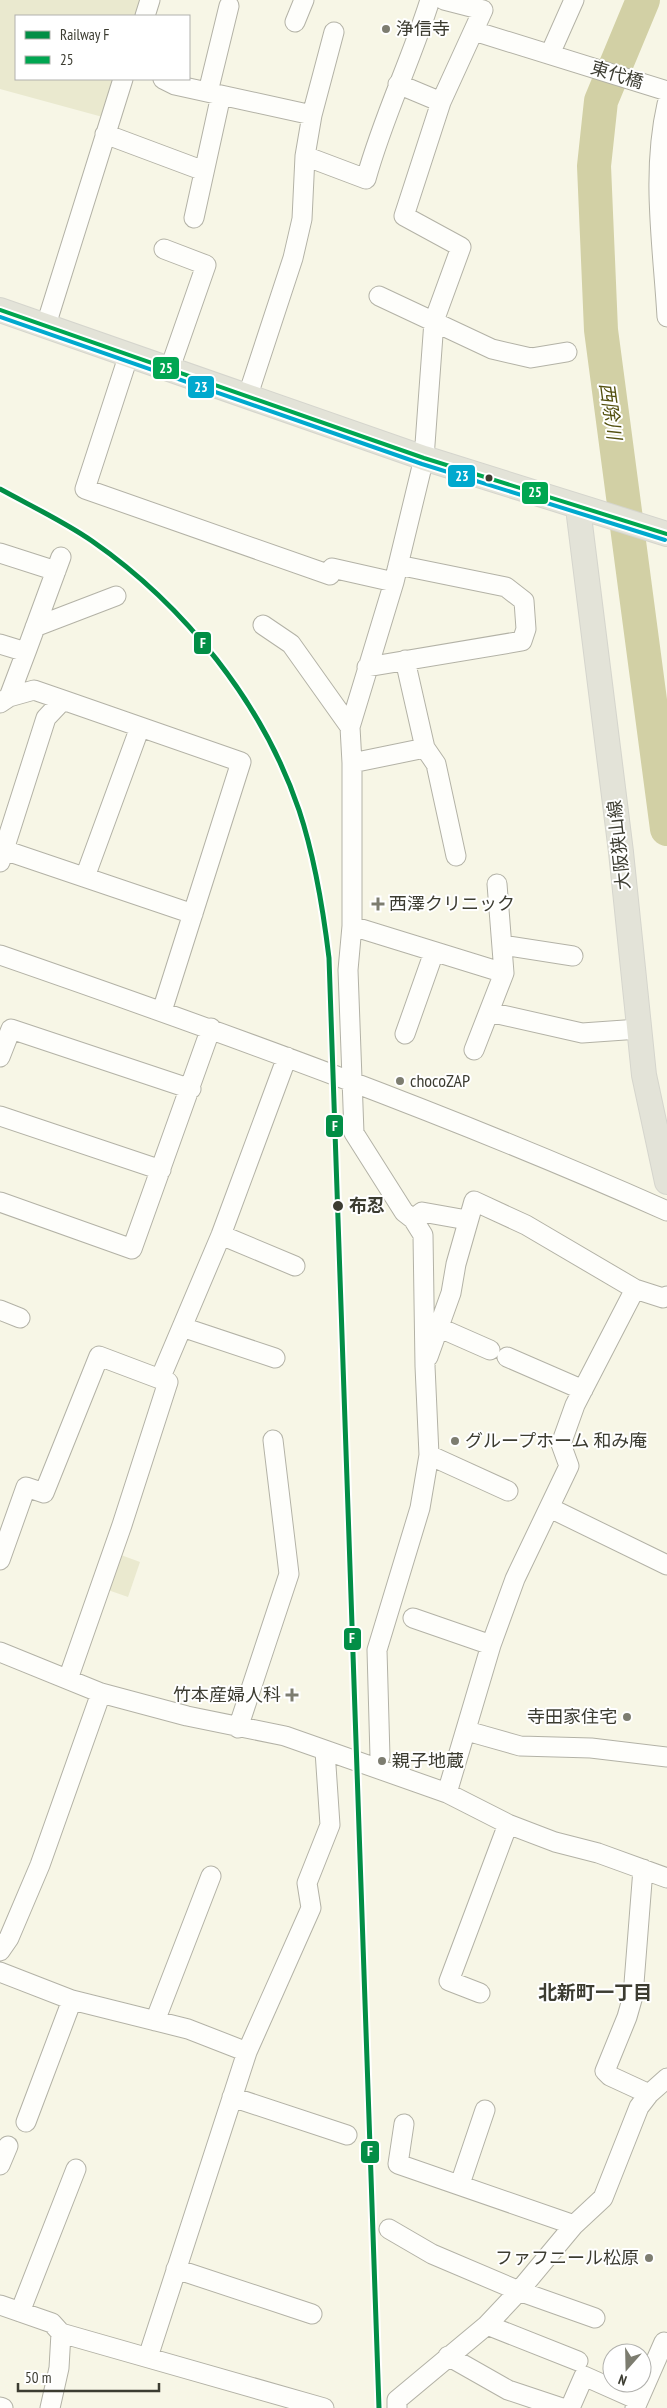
<svg xmlns="http://www.w3.org/2000/svg" width="667" height="2408" font-family="'PT Sans Narrow','Noto Sans JP',sans-serif">
  <style>
    .green { fill: #eae9cf }
    .lines { fill: none; stroke-linecap: round; stroke-linejoin: round }
    .river { stroke: #d2d0a5; stroke-width: 34 }
    .minor-casing { stroke: #b3b2a6; stroke-width: 21 }
    .major-casing { stroke: #d5d5cd; stroke-width: 26 }
    .minor { stroke: #fefefb; stroke-width: 19 }
    .major { stroke: #e3e3d8; stroke-width: 24 }
    .bus-1-casing { stroke: #fff; stroke-width: 8 }
    .bus-2-casing { stroke: #fff; stroke-width: 8 }
    .bus-1 { stroke: #00a651; stroke-width: 4 }
    .bus-2 { stroke: #00a9ce; stroke-width: 4 }
    .rail-1-casing { stroke: #fff; stroke-width: 9 }
    .rail-1 { stroke: #028e46; stroke-width: 5 }
    .poi-dot { fill: #7d7d70; stroke: #fff; stroke-width: 2 }
    .bus-dot { fill: #3c3c31; stroke: #fff; stroke-width: 2 }
    .labels { text-anchor: middle; stroke-width: 4; stroke-linejoin: round; paint-order: stroke }
    .poi-label { font-size: 18px; fill: #3c3c31; stroke: #fff; text-anchor: start }
    .street-label { font-size: 18px; fill: #3c3c31; stroke: #fff }
    .stop-label { font-size: 18px; font-weight: bold; fill: #3c3c31; stroke: #fff; text-anchor: start }
    .water-label { font-size: 19px; font-style: italic; fill: #53500f; stroke: #fff }
    .neighbourhood-label { font-size: 19px; font-weight: bold; fill: #3c3c31; stroke: #fff }
    .line-badge { stroke: #fff; stroke-width: 2 }
    .badge-label { font-size: 14px; text-anchor: middle; font-weight: bold; fill: #fff }
  </style>
  <rect width="100%" height="100%" fill="#f7f6e6"/>
  <!-- green -->
  <path class="green" d="M0,0H150L145,16H16V79H123L110,119L0,89Z
    M121,1555L140,1562L128,1597L108,1590Z"/>
  <g class="lines">
    <!-- river -->
    <path class="river" d="M643,0L601,101L594,166L601,330L667,829"/>
    <!-- minor casing -->
    <g class="minor-casing">
      <path id="minor" d="M444,0L483,10L441,102L404,216L461,247L434,321L424,458L394,582L350,727L352,763V926L348,970L354,1133L404,1212L413,1219L423,1235L425,1366L429,1455L508,1491
        M145,16L150,0
        M295,22L304,0
        M474,31L667,91
        M550,54L574,0
        M163,79L175,85L312,115L305,156L302,219L293,258L248,395
        M398,84L441,102
        M208,92L229,6
        M667,104C651,174 663,247 667,317
        M312,115L334,32
        M105,134L204,171
        M305,156L366,179C383,117 411,61 430,0
        M194,218L221,95
        M164,249L206,265L170,368
        M379,296L492,349L531,358L567,352
        M46,325L123,79
        M129,354L85,489L330,575L332,568L394,582
        M0,553L56,571
        M263,625L291,644L350,727
        M35,627L116,596
        M0,644L26,652L9,697L0,703
        M26,652L61,557
        M367,667L522,641L526,629L524,601L506,587L398,565
        M9,697L34,690L63,700
        M425,748L436,764L456,856
        M352,763L425,748L405,660
        M4,850L193,914
        M0,862L46,718L63,700L241,762L162,1011
        M85,877L140,727
        M352,926L504,973
        M502,945L573,956
        M0,955C225,1033 449,1114 667,1211
        M489,1012L582,1033L639,1029
        M405,1034L434,952
        M474,1050L504,973L497,884
        M0,1057L11,1029L191,1089
        M0,1116L161,1170
        M0,1202L132,1249L211,1028
        M413,1219L422,1212L467,1220
        M221,1235L295,1266
        M0,1310L20,1318
        M182,1327L275,1358
        M440,1328L490,1350
        M428,1357L451,1293L456,1264L474,1201L526,1225L635,1289
        M507,1357L583,1390
        M550,1508L667,1565
        M0,1560L26,1487L44,1493L99,1356L160,1379
        M413,1618L491,1645
        M0,1652L101,1693L187,1716L285,1736L447,1793L508,1824L555,1842L598,1853L667,1878
        M68,1679L122,1525L168,1382L160,1379L221,1235L287,1057
        M238,1728L289,1574L273,1440
        M467,1731L520,1746L591,1748L667,1757
        M380,1757L377,1650L420,1508L429,1455
        M447,1793L491,1645L515,1579L569,1466L561,1444L575,1405L635,1289L663,1298L667,1296
        M643,1869L633,1996L627,2017L605,2071L610,2076L649,2094
        M0,1951L9,1938L40,1865L101,1693
        M0,1972L72,2000
        M480,1993L449,1981L508,1824
        M155,2021L211,1876
        M232,2097L347,2135
        M26,2122L72,2000L188,2029L247,2052
        M404,2124L398,2164L574,2225
        M0,2165L8,2146
        M460,2184L485,2110
        M389,2229L432,2254L519,2291L595,2318
        M176,2269L312,2314
        M0,2305L52,2323L61,2333L324,2408
        M20,2312L76,2169
        M487,2325L578,2361
        M448,2356L508,2390L562,2408
        M148,2357L247,2052L311,1908L307,1883L330,1825L325,1751
        M0,2407L3,2408
        M50,2408L59,2368L61,2333
        M397,2408V2400L487,2325L519,2291L574,2225L603,2198L639,2107L649,2094L667,2078
        M570,2408L584,2376L638,2400
        M635,2408L664,2342"/>
    </g>
    <!-- major casing -->
    <g class="major-casing">
      <path id="major" d="M0,310L424,458L667,534
        M578,508L621,852L644,1075L667,1182"/>
    </g>
    <!-- minor -->
    <use href="#minor" class="minor"/>
    <!-- major -->
    <use href="#major" class="major"/>
    <!-- bus-1 casing -->
    <g class="bus-1-casing">
      <path id="bus-1" d="M0,310L424,458L667,534"/>
    </g>
    <!-- bus-2 casing -->
    <g class="bus-2-casing">
      <path id="bus-2" d="M0,317L422,464L665,540"/>
    </g>
    <!-- bus-1 -->
    <use href="#bus-1" class="bus-1"/>
    <!-- bus-2 -->
    <use href="#bus-2" class="bus-2"/>
    <!-- rail-1 casing -->
    <g class="rail-1-casing">
      <path id="rail-1" d="M0,489C31,506 63,521 92,541C184,605 263,703 299,810C315,858 323,908 329,958L379,2408"/>
    </g>
    <!-- rail-1 -->
    <use href="#rail-1" class="rail-1"/>
  </g>
  <!-- markers -->
  <g class="poi-dot">
    <circle cx="386" cy="29" r="5"/>
    <path d="M375.5 896.5h5v5h5v5h-5v5h-5v-5h-5v-5h5z"/>
    <circle cx="400" cy="1081" r="5"/>
    <circle cx="455" cy="1441" r="5"/>
    <path d="M289.5 1687.5h5v5h5v5h-5v5h-5v-5h-5v-5h5z"/>
    <circle cx="627" cy="1717" r="5"/>
    <circle cx="382" cy="1761" r="5"/>
    <circle cx="649" cy="2258" r="5"/>
  </g>
  <g class="bus-dot">
    <circle cx="489" cy="478" r="4.5"/>
    <circle cx="338" cy="1206" r="6"/>
  </g>
  <g class="labels">
    <!-- poi labels -->
    <g class="poi-label">
      <text x="396" y="35">浄信寺</text>
      <text x="389" y="910">西澤クリニック</text>
      <text x="410" y="1087">chocoZAP</text>
      <text x="465" y="1447">グループホーム 和み庵</text>
      <text x="281" y="1701" text-anchor="end">竹本産婦人科</text>
      <text x="617" y="1723" text-anchor="end">寺田家住宅</text>
      <text x="392" y="1767">親子地蔵</text>
      <text x="639" y="2264" text-anchor="end">ファフニール松原</text>
    </g>
    <!-- street labels -->
    <g class="street-label">
      <text transform="translate(617 75) rotate(17)" y="6">東代橋</text>
      <text transform="translate(619 845) rotate(-96)" y="6">大阪狭山線</text>
    </g>
    <!-- stop labels -->
    <g class="stop-label">
      <text x="349" y="1212">布忍</text>
    </g>
    <!-- water labels -->
    <g class="water-label">
      <text transform="translate(611 411) rotate(82)" y="7">西除川</text>
    </g>
    <!-- neighbourhood labels -->
    <g class="neighbourhood-label">
      <text x="595" y="1999">北新町一丁目</text>
    </g>
  </g>
  <g class="line-badge">
    <rect x="152" y="356" width="28" height="24" rx="5" fill="#00a651"/>
    <rect x="187" y="375" width="28" height="24" rx="5" fill="#00a9ce"/>
    <rect x="447" y="464" width="29" height="24" rx="5" fill="#00a9ce"/>
    <rect x="521" y="481" width="28" height="24" rx="5" fill="#00a651"/>
    <rect x="193" y="631" width="19" height="24" rx="5" fill="#028e46"/>
    <rect x="325" y="1114" width="19" height="24" rx="5" fill="#028e46"/>
    <rect x="343" y="1627" width="19" height="24" rx="5" fill="#028e46"/>
    <rect x="360" y="2140" width="20" height="24" rx="5" fill="#028e46"/>
  </g>
  <g class="badge-label">
    <text x="166" y="373">25</text>
    <text x="201" y="392">23</text>
    <text x="462" y="481">23</text>
    <text x="535" y="497">25</text>
    <text x="203" y="648">F</text>
    <text x="335" y="1131">F</text>
    <text x="352" y="1643">F</text>
    <text x="370" y="2156">F</text>
  </g>
  <!-- legend -->
  <rect x="15" y="15" width="175" height="65" fill="#ffffff" stroke="#b1b1ad"/>
  <rect x="25" y="31" width="25" height="8" fill="#028e46" stroke="#b1b1ad"/>
  <text x="60" y="40" font-size="15" fill="#3c3c31">Railway F</text>
  <rect x="25" y="56" width="25" height="8" fill="#00a651" stroke="#b1b1ad"/>
  <text x="60" y="65" font-size="15" fill="#3c3c31">25</text>
  <!-- north arrow -->
  <g transform="translate(627 2368) rotate(200)"><circle r="24" fill="#ffffff" stroke="#b1b1ad"/>
  <path d="M0-4L9 19L0 12L-9 19Z" fill="#7d7d70"/>
  <text y="-8" font-size="14" font-weight="bold" text-anchor="middle" fill="#3c3c31">N</text>
  </g>
  <!-- scale -->
  <path d="M18 2383v8h141v-8" fill="none" stroke="#3c3c31" stroke-width="2.5"/>
  <text x="25" y="2383" font-size="15" fill="#3c3c31" stroke="#ffffff" stroke-width="4" paint-order="stroke">50 m</text>
</svg>
